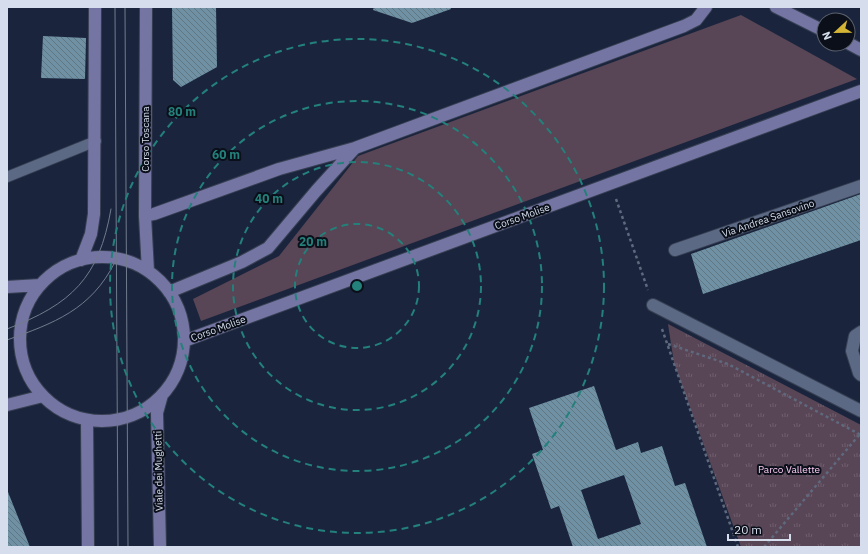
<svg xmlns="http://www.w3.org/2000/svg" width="868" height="554" font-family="'IBM Plex Sans',sans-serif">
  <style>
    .green { fill: #584555 }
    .park { fill: url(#park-tufts) }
    .building { fill: url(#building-back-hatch); fill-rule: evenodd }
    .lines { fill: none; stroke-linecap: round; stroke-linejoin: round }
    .lane-casing { stroke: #374053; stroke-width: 12 }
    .street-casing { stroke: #374053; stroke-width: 14 }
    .secondary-casing { stroke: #374053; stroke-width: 14 }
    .path { stroke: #5f697e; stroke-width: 2.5; stroke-dasharray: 3 3; stroke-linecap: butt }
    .lane { stroke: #5c6985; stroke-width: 10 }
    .street { stroke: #5c6985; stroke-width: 12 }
    .secondary { stroke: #7575a4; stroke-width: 12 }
    .tram { stroke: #717b8e; stroke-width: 1 }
    .ring { fill: none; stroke: #23807b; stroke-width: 2; stroke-dasharray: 7 5 }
    .labels { text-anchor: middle; stroke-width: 4; stroke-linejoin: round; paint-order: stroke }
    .street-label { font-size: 10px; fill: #d6deed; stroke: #0a0f19 }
    .park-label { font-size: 10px; fill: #fbcbf3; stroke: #0a0f19 }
    .centre { fill: #23807b; stroke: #0a0f19; stroke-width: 2 }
    .ring-label { font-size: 12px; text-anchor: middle; font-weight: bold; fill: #23807b; stroke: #0a0f19; stroke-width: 4; stroke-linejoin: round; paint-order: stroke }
  </style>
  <defs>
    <pattern id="park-tufts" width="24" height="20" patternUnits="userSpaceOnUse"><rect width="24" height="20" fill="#584555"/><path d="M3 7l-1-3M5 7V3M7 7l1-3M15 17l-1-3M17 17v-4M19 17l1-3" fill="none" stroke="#6f5f6e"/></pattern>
    <pattern id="building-back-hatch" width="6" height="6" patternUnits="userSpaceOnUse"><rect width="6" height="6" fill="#6f91a3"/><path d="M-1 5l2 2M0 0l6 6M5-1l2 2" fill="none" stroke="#5f7683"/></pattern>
  </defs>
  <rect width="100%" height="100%" fill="#1a253d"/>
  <!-- green -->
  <path class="green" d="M741,15L857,79L201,321L193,299L279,256L358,156Z"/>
  <!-- park -->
  <path class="park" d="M668,324L861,425V547H741L674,363Z"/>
  <!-- building -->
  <path class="building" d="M172,7H216L217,67L181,87L173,80Z
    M374,7H450L451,9L412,23L373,10Z
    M43,36L86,38L85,79L41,78Z
    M861,194V240L703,294L691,254Z
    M594,386L616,450L638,442L641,453L662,446L675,486L685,483L707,547H573L559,506L551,509L532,454L543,450L529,408ZM624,475L641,524L598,539L581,490Z
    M7,492H8L30,547H7Z"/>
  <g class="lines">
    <!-- lane casing -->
    <g class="lane-casing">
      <path id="lane" d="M7,177L96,141"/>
    </g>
    <!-- street casing -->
    <g class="street-casing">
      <path id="street" d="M675,250L861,186
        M653,305L861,411
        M861,332L855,336L852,351L859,373L861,375"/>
    </g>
    <!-- secondary casing -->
    <g class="secondary-casing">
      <path id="secondary" d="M146,7L145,216L148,271
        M776,7L824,31
        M848,43L861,50
        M145,216L154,214L279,169L355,148
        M20 339a82 82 0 1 1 164 0a82 82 0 1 1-164 0Z
        M81,260L91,234L94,214L95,7
        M7,287L40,285
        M169,292L242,262L268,248L316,191L355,148L684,26L696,20L706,7
        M184,341L861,91
        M7,405L43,396
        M87,420L88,547
        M160,547L157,413L162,395"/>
    </g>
    <!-- path -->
    <path class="path" d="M616,199L648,290
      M662,329L738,547
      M668,344L728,364L861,435
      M764,547L860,434"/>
    <!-- lane -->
    <use href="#lane" class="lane"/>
    <!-- street -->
    <use href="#street" class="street"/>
    <!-- secondary -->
    <use href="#secondary" class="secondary"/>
    <!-- tram -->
    <path class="tram" d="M115,7L118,547
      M125,7L128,547
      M7,329C72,304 99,278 111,209
      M7,340C54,323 91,310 115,262"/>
  </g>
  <!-- distance rings -->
  <g class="ring">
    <circle cx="357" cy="286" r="62"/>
    <circle cx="357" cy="286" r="124"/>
    <circle cx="357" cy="286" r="185"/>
    <circle cx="357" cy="286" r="247"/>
  </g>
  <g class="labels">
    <!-- street labels -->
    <g class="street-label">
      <text transform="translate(145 139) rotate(-90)" y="4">Corso Toscana</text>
      <text transform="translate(522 216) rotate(-20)" y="4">Corso Molise</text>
      <text transform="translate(768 218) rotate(-19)" y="4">Via Andrea Sansovino</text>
      <text transform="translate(218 328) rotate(-20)" y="4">Corso Molise</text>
      <text transform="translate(158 471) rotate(-91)" y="4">Viale dei Mughetti</text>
    </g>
    <!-- park labels -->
    <g class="park-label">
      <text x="789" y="473">Parco Vallette</text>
    </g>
  </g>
  <circle cx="357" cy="286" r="6" class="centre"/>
  <g class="ring-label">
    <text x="182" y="116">80 m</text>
    <text x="226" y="159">60 m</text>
    <text x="269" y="203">40 m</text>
    <text x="313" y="246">20 m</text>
  </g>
  <!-- border -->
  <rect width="868" height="554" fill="none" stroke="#d6deed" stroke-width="16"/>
  <!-- north arrow -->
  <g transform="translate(836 32) rotate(248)"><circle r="19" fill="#0a0f19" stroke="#5c626e"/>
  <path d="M0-3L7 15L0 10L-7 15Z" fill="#d4b535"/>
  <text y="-6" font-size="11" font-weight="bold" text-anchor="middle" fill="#d6deed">N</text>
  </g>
  <!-- scale -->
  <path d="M728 534v6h62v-6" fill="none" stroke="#d6deed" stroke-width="2"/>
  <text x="734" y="534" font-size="12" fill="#d6deed" stroke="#0a0f19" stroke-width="3" paint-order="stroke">20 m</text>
</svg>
